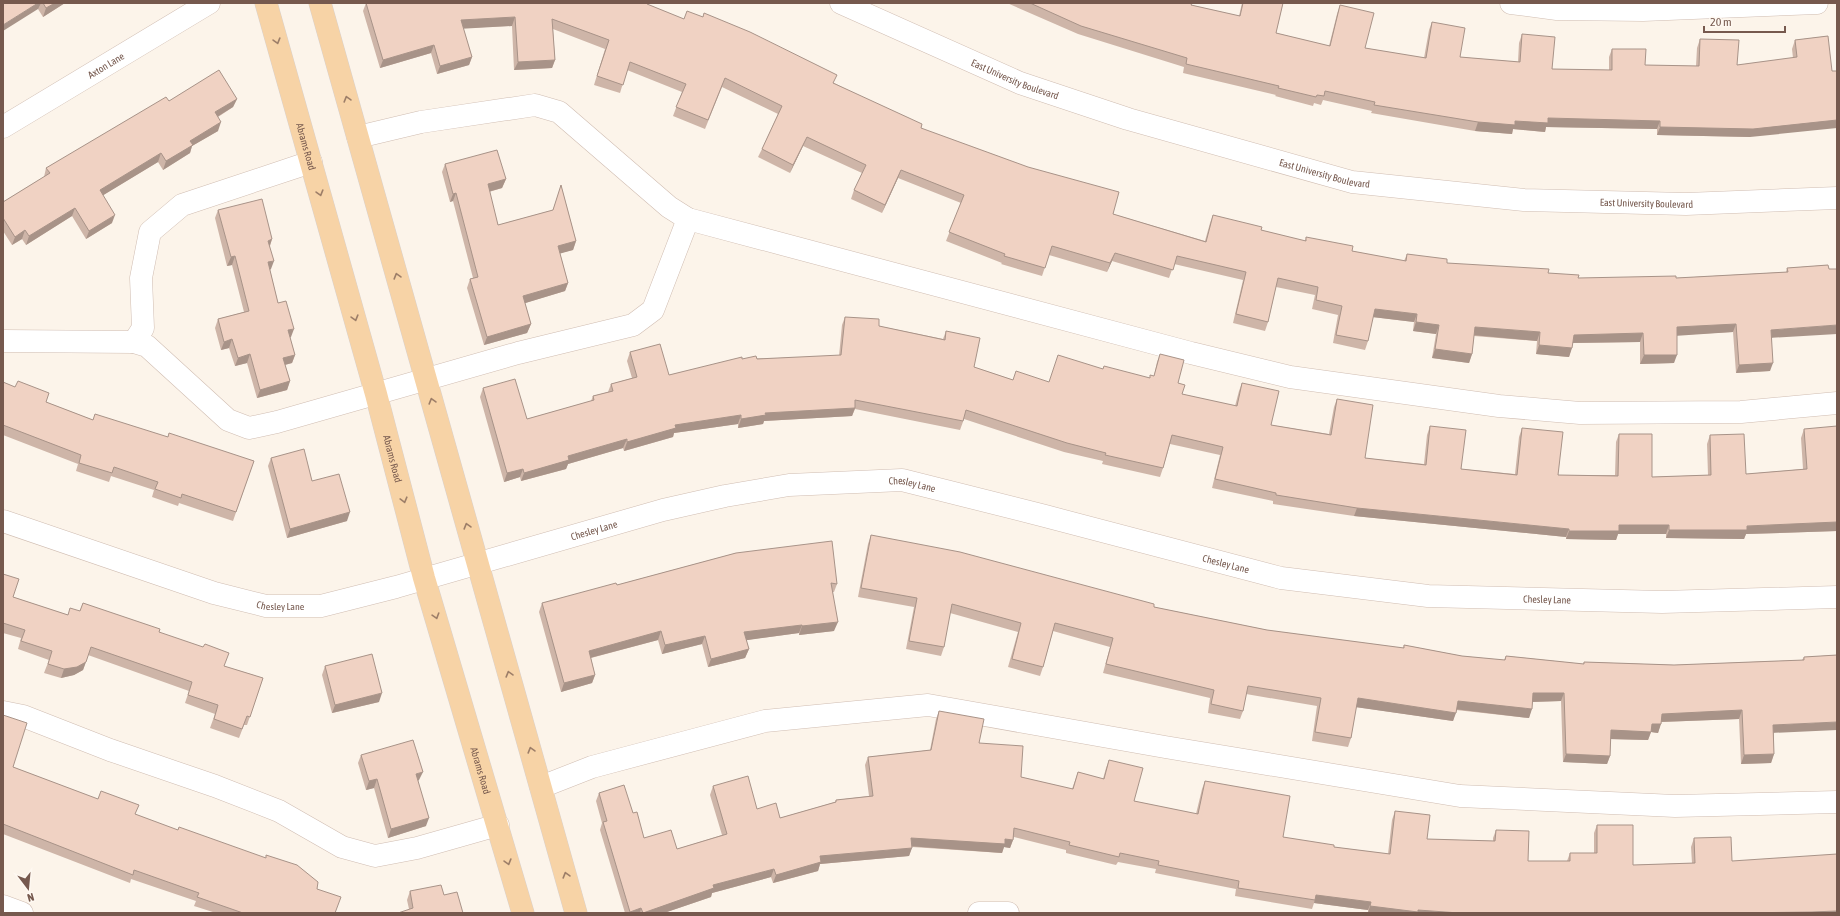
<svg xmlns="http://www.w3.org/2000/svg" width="1840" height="916" font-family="'Asap Condensed',sans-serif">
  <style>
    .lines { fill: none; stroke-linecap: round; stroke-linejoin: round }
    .minor-casing { stroke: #d0bdb2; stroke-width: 23 }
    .major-casing { stroke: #d9d1cd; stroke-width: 23 }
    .minor { stroke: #fff; stroke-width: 22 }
    .major { stroke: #f7d3a6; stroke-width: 22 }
    .wall { fill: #ceb5a8 }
    .shaded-wall { fill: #a89388 }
    .building { fill: #f0d2c3; stroke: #a89388 }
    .oneway { stroke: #9d7e68 }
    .labels { text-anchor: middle; stroke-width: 4; stroke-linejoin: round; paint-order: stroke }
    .street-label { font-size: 10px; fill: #76594e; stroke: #fef8f1 }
  </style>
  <rect width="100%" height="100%" fill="#fcf4ea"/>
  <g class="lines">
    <!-- minor casing -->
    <g class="minor-casing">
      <g id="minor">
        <path id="s1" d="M841,3L1020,83L1128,119L1352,182L1524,200L1686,204L1837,198"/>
        <path d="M1511,3L1557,9L1643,10L1817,3"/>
        <path id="s2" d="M3,127L209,3"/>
        <path d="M358,137L421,122L535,105L559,112L669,207L688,219L1191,353L1290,377L1499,406L1580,413L1741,412L1837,403"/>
        <path d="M3,341L134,342L147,346L228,420L249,428L277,422L518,353L633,325L653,310L688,219"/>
        <path d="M134,342L143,328L141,278L150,232L182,205L311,162"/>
        <path id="s3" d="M3,521L214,593L266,606H321L396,587L663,510L725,496L789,485L902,480L1045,516L1281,578L1428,596L1662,602L1837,597"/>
        <path d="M3,712L23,716L110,750L215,786L279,811L342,847L375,856L417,848L498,825"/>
        <path d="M541,787L592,767L765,721L928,705L1165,747L1460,796L1675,806L1837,802"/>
        <path d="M3,906L22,913"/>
        <path d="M979,913H1008"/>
      </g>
    </g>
    <!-- major casing -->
    <g class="major-casing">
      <g id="major">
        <path id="s4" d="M266,3L376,394L424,578L523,913"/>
        <path d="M320,3L576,913"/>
      </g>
    </g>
    <!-- minor -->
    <use href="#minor" class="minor"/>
    <!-- major -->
    <use href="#major" class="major"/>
  </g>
  <!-- wall -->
  <path class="wall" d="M3,3H65L43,17L38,9Z
    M366,3H648L647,4L834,83L921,128L1113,214L1205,241L1210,223L1213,215L1261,230L1305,241L1306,237L1352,251L1404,261L1407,254L1447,263L1548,273L1578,278H1676L1786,272L1787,268L1828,265L1772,338L1770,371L1736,373L1733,332L1677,335L1674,363L1640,364V342L1573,343L1569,357L1536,354L1537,341L1474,336L1472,354L1469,363L1432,358L1436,334L1413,331L1414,322L1373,317L1368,341L1365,350L1333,343L1338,315L1312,309L1315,295L1276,287L1268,322L1265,331L1233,323L1243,280L1174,264L1169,278L1112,261L1107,272L1049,255L1042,276L1001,264L1002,263L946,241L961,203L898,178L882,213L851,199L854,190L862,173L803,146L790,173L758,157L762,149L778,114L722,87L705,129L673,116L682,92L627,70L620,93L594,85L605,49L553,29L555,60L552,68L514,70L512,26L463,28L472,57L469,65L437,74L431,53L380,68L363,11Z
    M1007,3H1192L1191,5L1239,16L1242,3H1283L1276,33L1329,46L1337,14L1340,5L1365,48L1424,58L1429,30L1432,22L1460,57L1518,62L1519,43L1522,34L1552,69L1609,70V57L1612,49L1645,65L1696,66L1697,48L1700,39L1737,65L1793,58L1792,49L1795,40L1828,36L1750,137L1657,135V129L1546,127L1545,132L1513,129L1512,134L1475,131L1371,113L1372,111L1323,100L1321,105L1314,103L1313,106L1275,96L1276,95L1183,73L1184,67L1078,34Z
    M237,99L233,107L218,117V131L192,146L190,153L163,170L158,162L103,195L112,223L86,239L72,216L26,245L22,239L12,245L3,231V202L44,177L46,168L169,101Z
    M445,164L506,179L502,188L489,192L498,225L553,210L561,185L576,241L573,250L560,253L568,283L565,291L525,303L531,324L527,333L484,345L467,288L470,279L473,278L453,201L450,202L442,172Z
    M218,210L272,239L270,246L271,269L270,270L278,303L291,337L290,338L295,355L292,363L285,365L290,381L287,390L257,398L247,363L235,366L229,348L221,350L215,328L218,319L244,312L232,265L227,266L215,218Z
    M845,317L879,326L943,339L946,331L974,367L1013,380L1049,382L1103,369L1149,378L1154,376L1157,362L1160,354L1178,383L1182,394L1235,406L1239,391L1242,383L1271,425L1329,434L1334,407L1337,399L1365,458L1424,464L1427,435L1430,426L1461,469L1515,474L1519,437L1522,428L1558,475H1615L1616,442L1619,434L1652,477L1708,475L1707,444L1710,435L1746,474L1803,469L1801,438L1804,429L1837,531L1746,534L1744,539L1666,538V534H1618L1616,540L1566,539V537L1354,516L1273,504V501L1212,488L1220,455L1170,444L1163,468L1160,477L1102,464L1103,461L1064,452L964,419L960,430L855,409L852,416L764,421L763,424L738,428V424L674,433L673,437L624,451L623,448L568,464L566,469L521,481L520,477L504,482L480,397L483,388L527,419L591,401L593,396L608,392L611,384L632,378L627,361L630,352L669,375L742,359L839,356L842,325Z
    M3,382L46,402L93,420L168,437L254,461L233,521L179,503L178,506L152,497L154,490L111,476L109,482L76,471L78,464L3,435Z
    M271,458L312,481L347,521L287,538L268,466Z
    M871,535L1154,607L1267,630L1403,648L1404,645L1462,656L1504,660L1506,656L1583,664L1584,662L1674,665L1802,660L1804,657L1837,655L1774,733V754L1771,763L1741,764L1739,719L1661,722L1658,733L1651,732L1648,740L1611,739L1610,756L1607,764L1563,762L1561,701L1533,702L1529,718L1456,710L1453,721L1356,707L1351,738L1348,747L1312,741L1317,706L1246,694L1243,711L1240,719L1208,713L1210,698L1103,673L1110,647L1053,631L1043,667L1040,676L1008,667L1018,632L950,613L944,647L941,656L906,649L914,607L858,597L868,544Z
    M736,553L837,584L834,592H833L834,631L799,635V633L746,640L749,649L745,658L708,667L702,644L662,654L658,640L591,658L595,675L592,683L561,692L539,612L542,603L617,585Z
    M3,574L13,597L68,615L80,611L83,603L159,632L224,666L263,678L247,725H244L239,738L210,728L215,714L185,703L189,691L88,655L83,670L74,675L61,678L44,673L49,660L18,649L21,638L3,633Z
    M325,666L379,702L332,713L322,675Z
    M939,711L1021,777L1072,789L1078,772L1103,779L1106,768L1109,760L1134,801L1196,814L1202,789L1205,781L1283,837L1334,847L1388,854L1392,820L1395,811L1427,839L1493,841V838L1496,830L1528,861H1567L1570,853H1594V833L1597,825L1633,865L1692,863L1691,847L1694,838L1732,861L1837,913H1368V910L1314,903L1312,909L1235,896L1236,889L1155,873L1156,869L1118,862L1116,865L1066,853V850L1014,837L1013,840L1010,848L1004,847L1002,853L912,847L909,856L820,864L818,871L773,883L771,877L712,893L711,897L664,913H625L600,830L602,823L596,801L599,793L633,813L644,838L677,849L722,835L710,795L713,786L757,809L780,818L835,802L836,800L869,796L865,765L868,757L930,750L936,719Z
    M3,715L13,767L135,814L317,889L335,913H216L194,906L196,901L131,879L130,883L3,834Z
    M361,755L419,780L418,781L426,826L388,838L374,788L366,790L358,763Z
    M410,891L444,895L463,913L409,909L407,900Z"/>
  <!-- shaded-wall -->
  <path class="shaded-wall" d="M38,3H41L38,9L3,31V25Z
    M55,3H65L43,17L46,8Z
    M515,17L512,26L458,29L461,20Z
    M434,45L431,53L380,68L383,60Z
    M472,57L469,65L437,74L440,66Z
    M555,60L552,68L514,70L518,62Z
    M237,99L233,107L212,120L215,112Z
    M1548,118L1660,121L1657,129L1546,127L1545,132L1513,129L1512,134L1475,131L1478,122Z
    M1837,120V128L1750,137L1657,135L1660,127Z
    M221,122L218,131L192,146L190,153L163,170L166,161L190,141Z
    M807,137L803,146L790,173L793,165Z
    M161,153L158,162L97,199L100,190Z
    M901,170L898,178L882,213L885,205Z
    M506,179L502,188L484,193L488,184Z
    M456,193L453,201L450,202L453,194Z
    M75,208L72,216L26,245L29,236Z
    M115,215L112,223L86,239L89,231Z
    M25,230L22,239L12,245L15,237Z
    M272,239L269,248L268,241Z
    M576,241L573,250L555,255L558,246Z
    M1115,253L1112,261L1107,272L1110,263Z
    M235,256L232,265L227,266L231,257Z
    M274,261L271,269L265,271L268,262Z
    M568,283L565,291L519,305L523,296Z
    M1375,309L1417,314L1414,322L1372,317Z
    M1416,322L1439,325L1436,334L1413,331Z
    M531,324L527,333L484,345L487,337Z
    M1736,324L1733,332L1674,336L1677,327Z
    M1837,325V334L1768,338L1771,330Z
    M1475,327L1540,332L1537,341L1472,335Z
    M294,329L291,337L285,339L288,330Z
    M1643,333L1640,342L1570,343L1574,335Z
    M232,339L229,348L221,350L224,342Z
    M1539,345L1572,348L1569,357L1536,354Z
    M1435,349L1472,354L1469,363L1432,358Z
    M250,354L247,363L235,366L238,358Z
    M295,355L292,363L280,366L283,358Z
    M1644,355H1677L1674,363L1640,364Z
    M1773,363L1770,371L1736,373L1739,365Z
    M290,381L287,390L257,398L260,390Z
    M855,408L852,416L764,421L763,424L738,428L741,419L765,413Z
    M741,415L738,424L674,433L673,437L624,451L627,442L675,425Z
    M627,439L623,448L568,464L566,469L521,481L524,473L568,456Z
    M523,469L520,477L504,482L507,473Z
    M1357,508L1569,529L1566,537L1354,516Z
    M350,512L347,521L287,538L290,529Z
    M1837,522V531L1746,534L1744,539L1666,538L1669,530Z
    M1619,525H1669L1666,534H1618L1616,540L1566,539L1569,531Z
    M838,622L834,631L799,635L802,626Z
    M802,625L799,633L741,641L744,632Z
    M661,631L658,640L586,659L589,651Z
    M705,636L702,644L662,654L665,645Z
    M749,649L745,658L708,667L711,659Z
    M86,662L83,670L74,675L61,678L64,669Z
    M595,675L592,683L561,692L564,683Z
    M382,693L379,702L332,713L335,705Z
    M1533,693H1564L1561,701L1530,702Z
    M1358,698L1456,713L1453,721L1355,707Z
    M1458,701L1532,709L1529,718L1454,709Z
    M1742,710L1739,719L1659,722L1662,714Z
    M1837,722V730L1770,733L1773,725Z
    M1652,724H1661L1658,733L1651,732L1648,740L1608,739L1611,730Z
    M1566,754L1610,756L1607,764L1563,762Z
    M1774,754L1771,763L1741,764L1744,755Z
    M423,772L419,780L413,782L416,774Z
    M377,779L374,788L366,790L369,781Z
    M429,818L426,826L388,838L391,829Z
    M911,838L1005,839L1013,840L1010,848L1004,847L1002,853L908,846Z
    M912,848L909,856L820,864L818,871L773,883L776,875L820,856Z
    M774,869L771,877L712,893L711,897L664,913H643L713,885Z
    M1316,895L1371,902L1368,910L1314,903Z
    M1370,906L1418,910L1459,913H1368Z
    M641,908L640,913H629L630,912Z
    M1837,909V913H1733Z"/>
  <!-- building -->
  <path class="building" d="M3,3H38L3,25Z
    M43,3H55L46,8Z
    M366,3H648L647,4L684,19L687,11L703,17L704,13L750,32L837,75L833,83L922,124L921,128L1028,167L1119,192L1113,214L1206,242L1213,215L1262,227L1261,230L1306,241V237L1353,246L1352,251L1406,261L1407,254L1447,259V263L1549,269L1548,273L1579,275L1578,278L1676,276V278L1788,272L1787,268L1828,265L1829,269H1837V325L1771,330L1773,363L1739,365L1736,324L1677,327V355H1644L1643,333L1574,335L1572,348L1539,345L1540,332L1475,327L1472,354L1435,349L1439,325L1416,322L1417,314L1375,309L1368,341L1336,335L1342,306L1316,300L1318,287L1278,278L1268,322L1236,314L1246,272L1177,256L1173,270L1115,253L1110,263L1052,246L1045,268L1004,256L1005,254L949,232L964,195L901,170L885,205L854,190L866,165L807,137L793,165L762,149L782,106L725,78L708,120L676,107L686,84L630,62L623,85L597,76L609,40L552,19L555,60L518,62L515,17L461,20L472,57L440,66L434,45L383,60Z
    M1030,3H1192L1191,5L1240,16L1243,3H1283L1276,33L1330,46L1340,5L1374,13L1365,48L1426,58L1432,22L1465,28L1460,57L1520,62L1522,34L1555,37L1552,69L1612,70V49H1646L1645,65L1699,66L1700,39L1739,40L1737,65L1797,57L1795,40L1828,36L1832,71H1837V120L1753,129L1660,127V121L1548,118V123L1515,121V125L1478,122L1374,105L1375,102L1325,91L1324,96L1317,95L1316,97L1278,88L1279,86L1186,64L1187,58L1081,26Z
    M219,70L237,99L215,112L221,122L190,141L193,145L166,161L161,153L100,190L115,215L89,231L75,208L29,236L25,230L15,237L3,218V202L50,173L46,168L166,97L169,101Z
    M497,150L506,179L488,184L498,225L553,210L561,185L576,241L558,246L568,283L523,296L531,324L487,337L470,279L478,277L456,193L453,194L445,164Z
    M262,199L272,239L268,241L274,261L268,262L278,303L286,301L294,329L288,330L295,355L283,358L290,381L260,390L250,354L238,358L232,339L224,342L218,319L249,311L235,256L231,257L218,210Z
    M845,317L879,319V326L945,340L946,331L980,338L974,367L1013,380L1016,371L1049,382L1058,355L1103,369L1104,366L1150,378V375L1154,376L1160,354L1184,360L1178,383L1185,385L1182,394L1237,406L1242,383L1279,391L1271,425L1331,435L1337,399L1373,405L1365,458L1426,465L1430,426L1466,430L1461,469L1517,475L1522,428L1563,432L1558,475L1618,476L1619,434H1652V477L1711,475L1710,435L1744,434L1746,474L1807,469L1804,429L1837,426V522L1747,526V530H1669V525H1619V531H1569V529L1357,508L1276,495V493L1215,479L1223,447L1172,435L1163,468L1105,455L1106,453L1067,443L966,410L963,421L855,400V408L765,413L766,415L741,419V415L675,425L676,428L627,442V439L568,456L569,460L524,473L523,469L507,473L483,388L515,379L527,419L594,400L593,396L613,391L611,384L637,377L630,352L660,344L669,375L742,357V359L756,356L757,359L841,355Z
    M18,381L49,393L46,402L93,420L95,414L168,437L169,433L254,461L236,512L182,494L181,498L155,489L158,482L114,467L112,473L79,463L81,455L3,425V382L15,387Z
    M304,449L312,481L339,474L350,512L290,529L271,458Z
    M871,535L960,552L1154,604V607L1267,630L1404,648V645L1462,656L1505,660L1506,656L1584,664V662L1674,665L1804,660V657L1837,655V722L1773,725L1774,754L1744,755L1742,710L1662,714L1661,724H1652L1651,732L1611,730L1610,756L1566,754L1564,693H1533L1532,709L1458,701L1456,713L1358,698L1351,738L1315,732L1321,698L1248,686L1243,711L1211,704L1214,690L1106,664L1113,638L1055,623L1043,667L1012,659L1021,623L952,604L944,647L909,641L917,598L861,588Z
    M832,541L837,584L831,583L838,622L802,626V625L744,632L749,649L711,659L705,636L665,645L661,631L589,651L595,675L564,683L542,603L616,583L617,585L736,553Z
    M3,574L19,579L13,597L68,615L70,608L80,611L83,603L160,629L159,632L203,647L205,644L229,653L224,666L263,678L250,717L247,716L242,729L214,719L218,705L188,695L192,682L91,647L86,662L77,667L64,669L48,664L52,651L21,641L25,630L3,623Z
    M372,654L382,693L335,705L325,666Z
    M939,711L984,719L979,743L1023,746L1021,777L1073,789L1078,772L1104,779L1109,760L1143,768L1134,801L1198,814L1205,781L1290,796L1283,837L1334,845V847L1390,854L1395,811L1430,815L1427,839L1495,841L1496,830L1529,831L1528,861H1570V853H1597V825H1633V865L1695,863L1694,838L1731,837L1732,861L1837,854V911L1812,912L1733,913H1459L1418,910V912L1370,906L1371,902L1316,895L1315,900L1238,888L1239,881L1158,865L1159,861L1120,853L1119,857L1069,845L1070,842L1014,828L1013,840L1005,839V844L911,838L912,848L820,856L821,862L776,875L774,869L713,885L714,888L643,913L641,908L630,912L603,822L607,821L599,793L624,785L633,813L637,812L644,838L671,830L677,849L727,834L713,786L748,776L757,809L776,803L780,818L836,802V800L873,796L868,757L931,750Z
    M3,715L27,723L13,767L98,799L101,791L139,805L135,814L178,830L179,827L266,858V855L297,865L318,882L317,889L341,897L335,913H243L197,897L199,893L134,870L133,875L3,824Z
    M413,740L423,772L416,774L429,818L391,829L377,779L369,781L361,755Z
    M441,885L444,895L457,892L463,913H398L413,908L410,891Z"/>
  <!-- one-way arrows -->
  <defs><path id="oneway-chevron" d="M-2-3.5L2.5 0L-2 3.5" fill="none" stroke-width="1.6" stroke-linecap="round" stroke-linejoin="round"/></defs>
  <g class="oneway">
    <use href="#oneway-chevron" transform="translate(277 41) rotate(74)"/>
    <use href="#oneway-chevron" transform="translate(347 99) rotate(-106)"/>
    <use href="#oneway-chevron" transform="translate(320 193) rotate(74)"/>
    <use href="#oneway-chevron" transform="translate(397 276) rotate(-106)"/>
    <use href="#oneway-chevron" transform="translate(355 318) rotate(74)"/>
    <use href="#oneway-chevron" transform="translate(432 401) rotate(-106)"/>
    <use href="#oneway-chevron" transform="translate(404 500) rotate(75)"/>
    <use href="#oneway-chevron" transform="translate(467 526) rotate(-106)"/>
    <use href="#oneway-chevron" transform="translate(436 616) rotate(73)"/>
    <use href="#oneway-chevron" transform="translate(509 674) rotate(-106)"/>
    <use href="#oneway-chevron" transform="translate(531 750) rotate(-106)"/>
    <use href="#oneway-chevron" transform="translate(508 862) rotate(74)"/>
    <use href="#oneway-chevron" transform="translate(566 875) rotate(-106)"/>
  </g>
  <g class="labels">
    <!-- street labels -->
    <g class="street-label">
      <text dy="4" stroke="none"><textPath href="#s2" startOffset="120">Axton Lane</textPath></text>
      <text dy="4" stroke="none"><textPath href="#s1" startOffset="190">East University Boulevard</textPath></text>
      <text dy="4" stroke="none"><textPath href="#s4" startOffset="149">Abrams Road</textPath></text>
      <text dy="4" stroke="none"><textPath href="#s1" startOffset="514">East University Boulevard</textPath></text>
      <text dy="4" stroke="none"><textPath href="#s1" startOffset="838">East University Boulevard</textPath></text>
      <text dy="4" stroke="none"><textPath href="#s4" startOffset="473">Abrams Road</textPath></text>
      <text dy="4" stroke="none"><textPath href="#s3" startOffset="939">Chesley Lane</textPath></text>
      <text dy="4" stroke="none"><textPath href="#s3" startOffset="615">Chesley Lane</textPath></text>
      <text dy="4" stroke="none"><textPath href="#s3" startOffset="1263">Chesley Lane</textPath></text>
      <text dy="4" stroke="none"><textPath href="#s3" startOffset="1587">Chesley Lane</textPath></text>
      <text dy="4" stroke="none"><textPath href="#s3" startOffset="291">Chesley Lane</textPath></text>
      <text dy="4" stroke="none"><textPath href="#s4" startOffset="797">Abrams Road</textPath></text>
    </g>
  </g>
  <!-- border -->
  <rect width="1840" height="916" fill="none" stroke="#76594e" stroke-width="8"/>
  <!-- north arrow -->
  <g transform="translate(28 888) rotate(164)" stroke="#fef8f1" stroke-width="3" paint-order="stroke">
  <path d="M0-3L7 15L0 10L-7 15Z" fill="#76594e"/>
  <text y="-6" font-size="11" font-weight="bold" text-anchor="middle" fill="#76594e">N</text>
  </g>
  <!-- scale -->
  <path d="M1704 26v6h81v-6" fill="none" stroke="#76594e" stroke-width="2"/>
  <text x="1710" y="26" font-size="12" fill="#76594e" stroke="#fef8f1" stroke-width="3" paint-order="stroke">20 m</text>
</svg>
